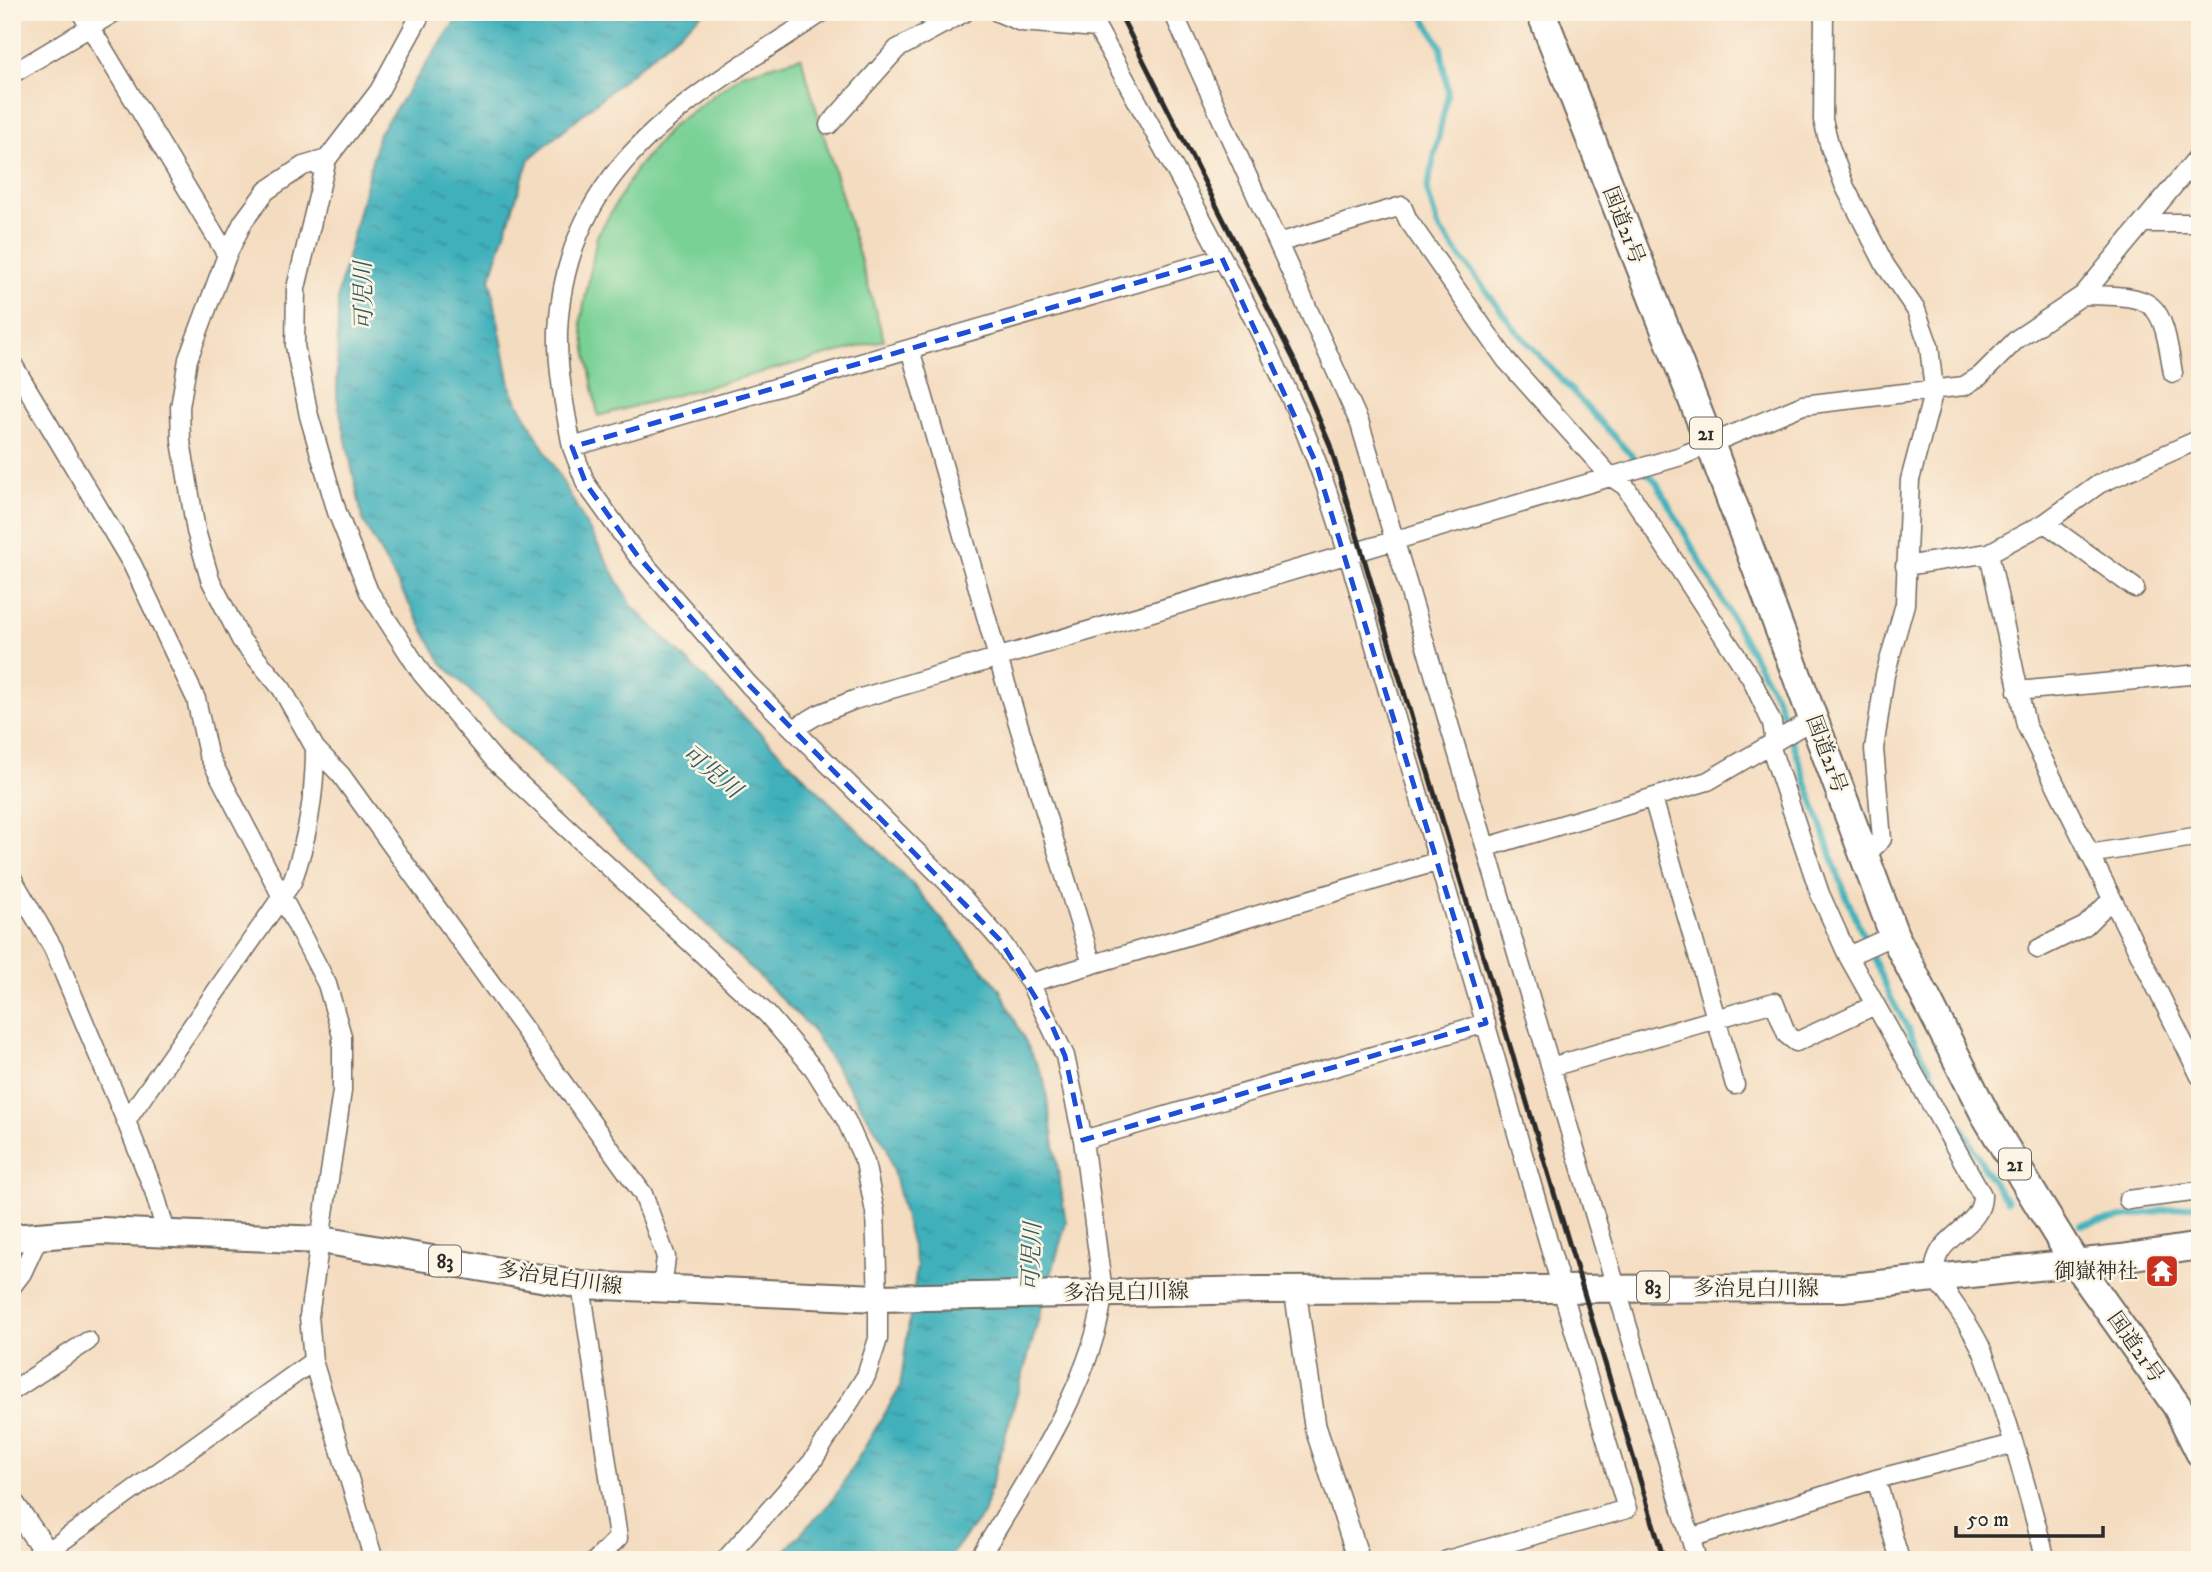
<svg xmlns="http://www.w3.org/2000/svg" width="2212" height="1572" font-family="'IM FELL DW Pica','Noto Serif JP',serif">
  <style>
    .garden { fill: #79d196; stroke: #527e60; stroke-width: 2 }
    .water { fill: url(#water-ripples); stroke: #366e73; stroke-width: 2 }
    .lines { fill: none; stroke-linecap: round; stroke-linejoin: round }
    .stream { stroke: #41b1bb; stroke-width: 6 }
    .minor-casing { stroke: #71695f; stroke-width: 21 }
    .tertiary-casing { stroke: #71695f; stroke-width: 24 }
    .secondary-casing { stroke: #71695f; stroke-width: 26 }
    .primary-casing { stroke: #71695f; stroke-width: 30 }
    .trunk-casing { stroke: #71695f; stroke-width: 32 }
    .minor { stroke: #fff; stroke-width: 18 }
    .tertiary { stroke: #fff; stroke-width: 21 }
    .secondary { stroke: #fff; stroke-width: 23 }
    .primary { stroke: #fff; stroke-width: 26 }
    .trunk { stroke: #fff; stroke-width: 28 }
    .rail { stroke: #2b2b2b; stroke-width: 5 }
    .marked { fill: none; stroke: #1d4ed8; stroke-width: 5; stroke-dasharray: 14 9; stroke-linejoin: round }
    .labels { text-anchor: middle; stroke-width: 5; stroke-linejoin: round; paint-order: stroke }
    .shield { fill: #fcf5e5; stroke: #6a6863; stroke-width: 2 }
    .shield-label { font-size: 19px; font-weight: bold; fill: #2b2b2b }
    .street-label { font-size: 21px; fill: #2b2b2b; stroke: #fcf5e5 }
    .poi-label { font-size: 21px; fill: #2b2b2b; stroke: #fcf5e5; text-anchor: end }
    .water-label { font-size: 23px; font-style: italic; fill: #335a5d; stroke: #fcf5e5 }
  </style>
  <defs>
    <pattern id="water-ripples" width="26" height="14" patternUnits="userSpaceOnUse" patternTransform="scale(1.75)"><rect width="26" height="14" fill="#41b1bb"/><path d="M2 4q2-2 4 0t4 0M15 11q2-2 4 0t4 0" fill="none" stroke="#379098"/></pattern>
  </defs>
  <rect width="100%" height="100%" fill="#fcf5e5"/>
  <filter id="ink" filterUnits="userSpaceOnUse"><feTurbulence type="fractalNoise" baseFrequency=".0143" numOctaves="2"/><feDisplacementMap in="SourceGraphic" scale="14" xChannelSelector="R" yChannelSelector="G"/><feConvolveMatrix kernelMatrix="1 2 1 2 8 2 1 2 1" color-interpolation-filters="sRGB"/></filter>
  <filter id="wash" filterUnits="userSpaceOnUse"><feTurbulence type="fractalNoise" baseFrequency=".00686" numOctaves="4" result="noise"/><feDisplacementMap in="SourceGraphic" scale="28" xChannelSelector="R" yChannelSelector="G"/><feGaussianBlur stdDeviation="1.57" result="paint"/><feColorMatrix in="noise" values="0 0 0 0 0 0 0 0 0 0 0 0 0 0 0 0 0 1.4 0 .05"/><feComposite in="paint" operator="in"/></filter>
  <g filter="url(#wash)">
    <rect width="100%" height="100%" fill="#f4dcc0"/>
    <!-- garden -->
    <path class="garden" d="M801,57L884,340L598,416L581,321L597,236L637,168L672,126L742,74Z"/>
    <!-- water -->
    <path class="water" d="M462,12H704L529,159L490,279L511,390L632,606L913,885L999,988L1044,1079L1066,1223L983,1514L947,1560H776L833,1500L900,1388L917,1266L887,1147L810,1027L442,663L363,521L337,397L338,294L379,133Z"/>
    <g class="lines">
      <!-- stream -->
      <path class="stream" d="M1421,12L1441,47L1448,93L1427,190L1438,227L1515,329L1656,482L1778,700L1843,889L1891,998L1989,1176L2007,1201
        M2080,1225L2200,1204"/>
    </g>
  </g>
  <g filter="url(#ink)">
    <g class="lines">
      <!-- minor casing -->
      <g class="minor-casing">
        <path id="minor" d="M81,12L227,255
          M422,12L379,91L327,159L303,166L266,191L243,222L227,255L188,359L180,407L181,441L196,531L210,579L241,640L282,689L315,748L341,775L643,1194L666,1257L662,1290
          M921,12L944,24
          M997,12L1021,22L1026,14
          M1173,12L1360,424L1697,1560
          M1824,12L1823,120L1830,147L1845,187L1885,265L1916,310L1929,346L1934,390L1910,480L1905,604L1885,675L1874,749L1882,839L1865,856
          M1021,22L1097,28C1165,153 1238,277 1295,408C1342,515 1372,642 1407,755C1482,1006 1551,1258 1627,1509L1447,1560
          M12,74L115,12
          M829,125L897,49L965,12
          M327,159L296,288L295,346L309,416L337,512L369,592L422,674L495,761L767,1014L814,1069L846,1120L865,1162L875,1212L878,1298V1339L866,1376L812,1462L725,1560
          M2143,223H2200
          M1278,243L1402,206L1408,220L1506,360L1610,476L1625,486L1751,678L1772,723L1775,742
          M2083,295C2158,296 2161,299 2173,373
          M910,349L998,658L1092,964
          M12,363L132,564L196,699L208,754L327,984L342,1036V1091L309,1316L313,1361L374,1560
          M572,447C565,409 557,370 558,331C566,160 696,96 823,12
          M2045,523L2099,484L2200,439
          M1989,553L2026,725L2200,1076
          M1905,566L1989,553L2045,523L2135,588
          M2017,691L2200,674
          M795,728L819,714L854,700L1681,456L1803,405L1964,386L1980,376L2017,339L2083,295L2200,154
          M1770,745L1820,894L1848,956L1982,1195C1983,1231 1927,1236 1936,1278C1937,1283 1943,1288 1946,1292C1959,1311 1976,1334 1984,1355C2010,1422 2027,1491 2046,1560
          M1653,798L1735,1085
          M1487,847L1708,781L1815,718
          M2089,854L2200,836
          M12,878L53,948L126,1121L154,1191L166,1232
          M2038,949L2085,926L2111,900
          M1848,956L1894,935
          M1030,983L1439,861
          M1551,1067L1774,1002L1787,1035L1796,1042L1875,1005
          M126,1121L292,882C308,838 315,795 315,748
          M1083,1140L1486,1023
          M2128,1200L2200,1191
          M581,1285L618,1538L596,1560
          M12,1286L22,1273L40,1234
          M12,1391L88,1341
          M1876,1479L1900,1560
          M1690,1538L1876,1479L2014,1444
          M47,1552L313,1361
          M978,1560C1023,1485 1096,1378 1103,1292L1083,1140L1065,1056L1030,983L1000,940L963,898L749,685L637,555L586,484L572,447L1222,258"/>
      </g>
      <!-- tertiary casing -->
      <g class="tertiary-casing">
        <path id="tertiary" d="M1295,1290L1315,1426L1359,1560"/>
      </g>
      <!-- secondary casing -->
      <g class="secondary-casing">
        <path id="secondary" d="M12,1503L52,1560"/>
      </g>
      <!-- primary casing -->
      <g class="primary-casing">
        <path id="primary" d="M12,1238L101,1231L322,1240L581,1285L878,1298L1261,1290L1842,1288L2121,1258L2200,1246"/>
      </g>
      <!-- trunk casing -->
      <g class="trunk-casing">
        <path id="trunk" d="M1541,12L1711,446L1894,935L1985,1114L2035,1198L2074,1261L2177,1406L2200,1452"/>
      </g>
      <!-- minor -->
      <use href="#minor" class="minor"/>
      <!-- tertiary -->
      <use href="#tertiary" class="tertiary"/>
      <!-- secondary -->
      <use href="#secondary" class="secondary"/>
      <!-- primary -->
      <use href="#primary" class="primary"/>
      <!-- trunk -->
      <use href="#trunk" class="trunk"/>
      <!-- rail -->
      <path class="rail" d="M1119,12L1294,360L1330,445L1664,1560"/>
    </g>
  </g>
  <!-- marked area -->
  <path class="marked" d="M1222,258L1316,463L1486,1023L1083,1140L1065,1056L1050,1021L1000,940L749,685L637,555L586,484L572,447Z"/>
  <!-- icons -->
  <defs>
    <g id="temple-square" transform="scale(1.75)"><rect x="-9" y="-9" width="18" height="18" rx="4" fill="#c8321e" stroke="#fcf5e5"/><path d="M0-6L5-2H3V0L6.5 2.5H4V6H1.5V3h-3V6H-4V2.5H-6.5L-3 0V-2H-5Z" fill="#fff"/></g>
  </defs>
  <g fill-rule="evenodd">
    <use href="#temple-square" x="2162" y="1271"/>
  </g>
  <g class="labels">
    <!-- shield labels -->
    <g class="shield">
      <rect x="1690" y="417.5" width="32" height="31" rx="5"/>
      <rect x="1999" y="1148.5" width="32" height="31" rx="5"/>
      <rect x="429" y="1245.5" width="32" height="31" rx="5"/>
      <rect x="1637" y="1271.5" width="32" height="31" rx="5"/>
    </g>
    <g class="shield-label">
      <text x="1706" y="440">21</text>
      <text x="2015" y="1171">21</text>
      <text x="445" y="1268">83</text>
      <text x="1653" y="1294">83</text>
    </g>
    <!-- street labels -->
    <g class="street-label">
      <text transform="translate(1624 225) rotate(69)" y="7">国道21号</text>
      <text transform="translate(1827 754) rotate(70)" y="7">国道21号</text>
      <text transform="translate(560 1278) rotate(8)" y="7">多治見白川線</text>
      <text x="1756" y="1295">多治見白川線</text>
      <text transform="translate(1126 1292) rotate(-1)" y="7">多治見白川線</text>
      <text transform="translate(2136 1347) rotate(55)" y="7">国道21号</text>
    </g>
    <!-- poi labels -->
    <g class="poi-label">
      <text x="2138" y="1278">御嶽神社</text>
    </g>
    <!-- water labels -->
    <g class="water-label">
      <text transform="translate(363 296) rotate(-91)" y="8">可児川</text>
      <text transform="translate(712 771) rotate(39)" y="8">可児川</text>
      <text transform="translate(1031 1257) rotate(-88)" y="8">可児川</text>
    </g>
  </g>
  <!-- margin -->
  <rect width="2212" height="1572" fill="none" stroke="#fcf5e5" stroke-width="42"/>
  <!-- scale -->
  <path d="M1956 1526v10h147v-10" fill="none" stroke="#2b2b2b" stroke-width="3.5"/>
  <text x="1967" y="1526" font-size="21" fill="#2b2b2b" stroke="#fcf5e5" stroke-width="5" paint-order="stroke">50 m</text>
</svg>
